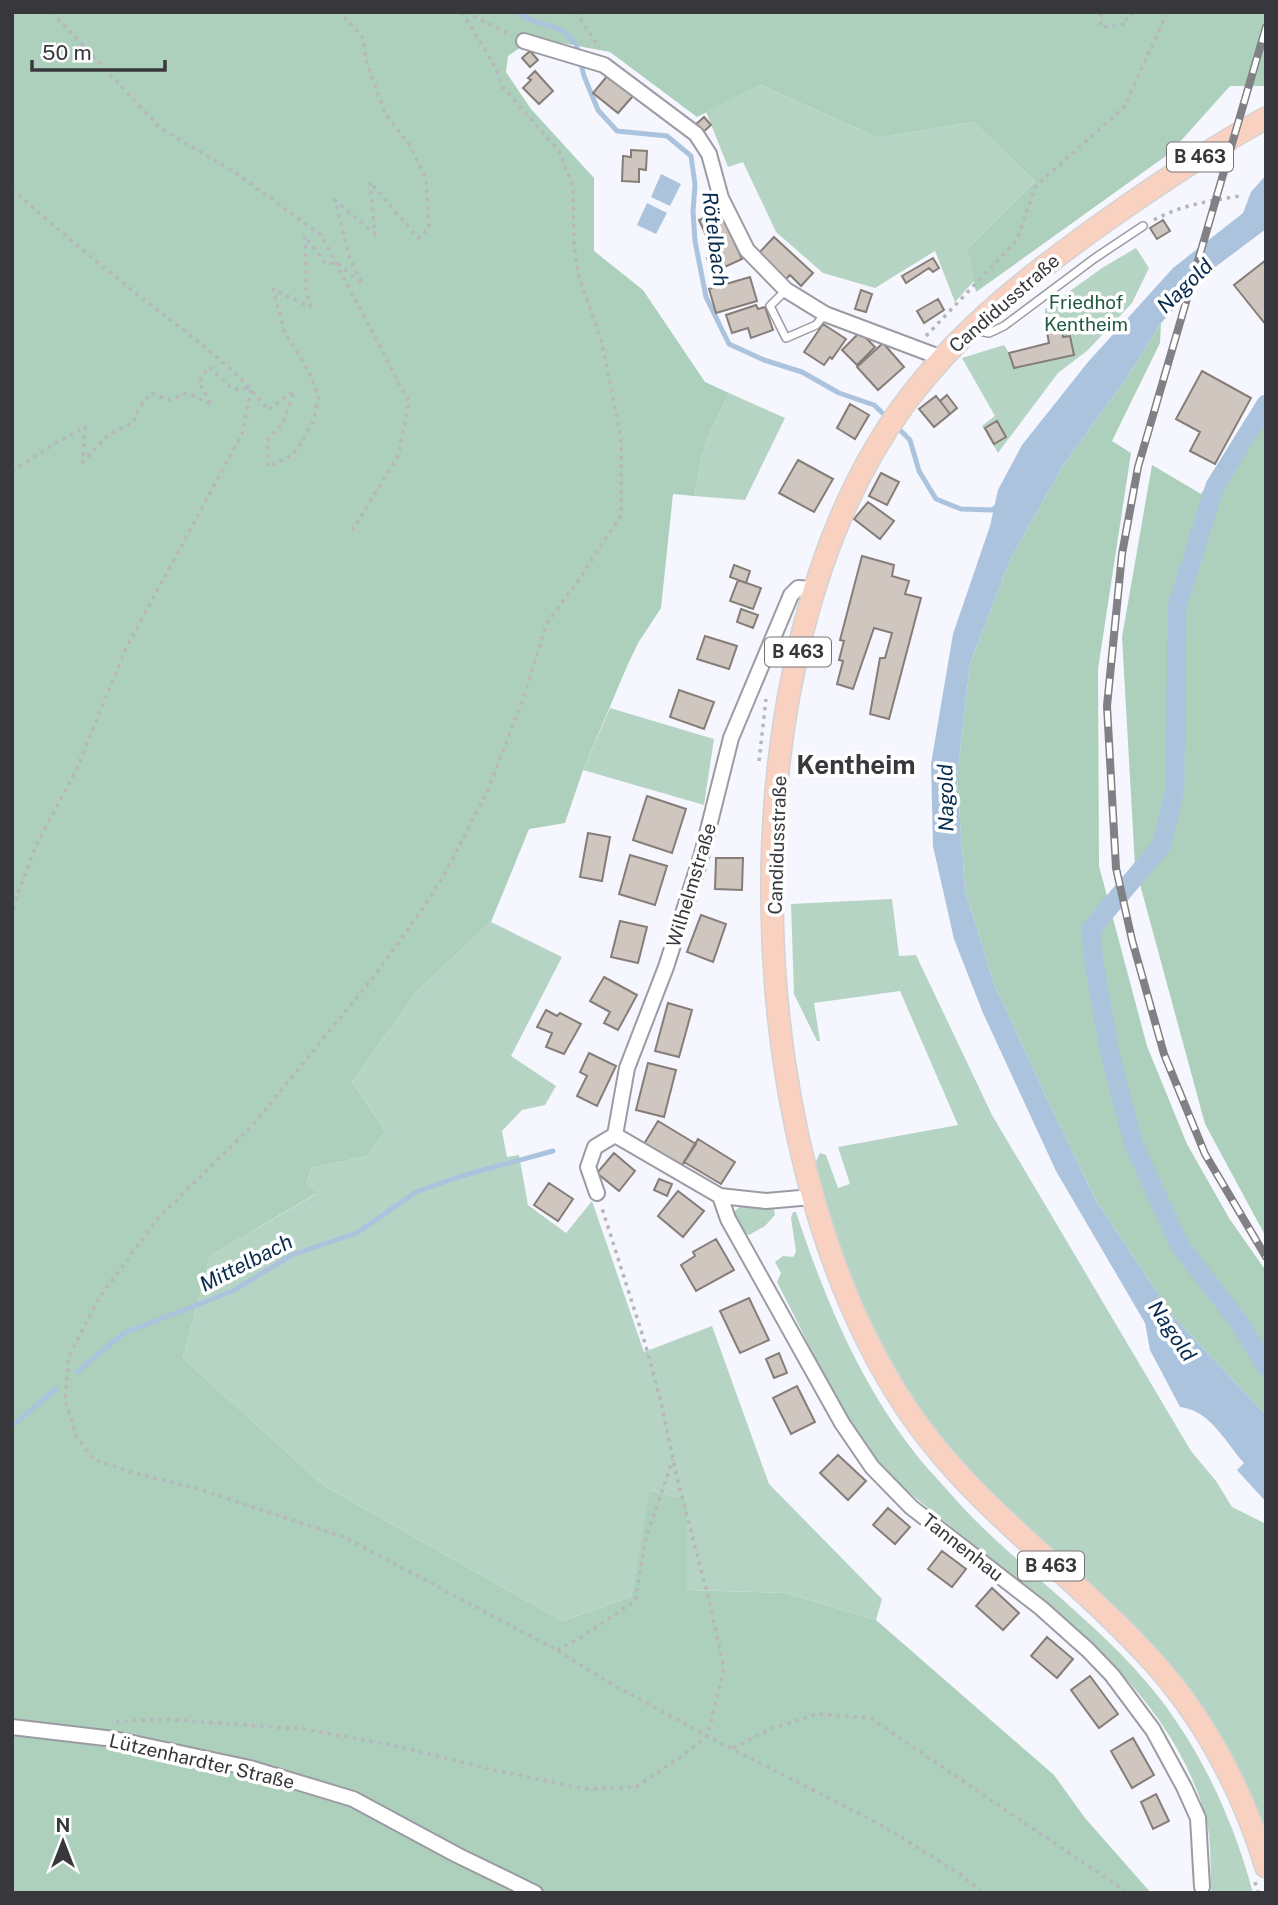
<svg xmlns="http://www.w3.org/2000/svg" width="1278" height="1905" font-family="'Public Sans',sans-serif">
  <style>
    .green { fill: #b6d4c3 }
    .forest { fill: #add0bc }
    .water { fill: #acc3de }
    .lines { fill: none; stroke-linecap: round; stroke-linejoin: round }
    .stream { stroke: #acc3de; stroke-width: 5 }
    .canal { stroke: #acc3de; stroke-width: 19 }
    .building { fill: #d0c6c0; stroke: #867d78; stroke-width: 2 }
    .lane-casing { stroke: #9b9ba4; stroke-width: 10 }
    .street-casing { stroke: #9b9ba4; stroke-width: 18 }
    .primary-casing { stroke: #d3d3d4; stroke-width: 24 }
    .path { stroke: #b6b6bd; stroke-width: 3.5; stroke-dasharray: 3.5 5; stroke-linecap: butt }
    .lane { stroke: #fff; stroke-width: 7 }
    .street { stroke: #fff; stroke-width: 14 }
    .primary { stroke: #f9d1c1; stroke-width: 21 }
    .rail-casing { stroke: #808085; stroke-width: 8 }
    .rail { stroke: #fff; stroke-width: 5; stroke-dasharray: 16; stroke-linecap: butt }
    .labels { text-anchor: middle; stroke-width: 7; stroke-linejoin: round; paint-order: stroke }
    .shield { fill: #fff; stroke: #747476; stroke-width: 2 }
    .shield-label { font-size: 18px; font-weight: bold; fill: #38383c }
    .park-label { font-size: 19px; fill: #215c42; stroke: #fff }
    .street-label { font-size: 19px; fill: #38383c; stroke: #fff }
    .water-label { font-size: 21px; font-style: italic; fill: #072a4d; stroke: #fff }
    .district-label { font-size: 26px; font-weight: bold; fill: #38383c; stroke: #fff }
  </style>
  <rect width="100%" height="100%" fill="#f6f6fe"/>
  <!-- green -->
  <path class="green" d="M761,85L878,138L973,122L1035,181L967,249L974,281L955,302L935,251L875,288L823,273L776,232L743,162L728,167L706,112Z
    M1136,248L1149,268L1132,303L1088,350L1058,373L998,453L982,426L995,416L962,358L1004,345L1009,353L1014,368L1074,355L1070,336L1063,337L1062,329L1047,332L1045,309L1102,268Z
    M729,393L785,418L745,500L694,496L702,456L708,437Z
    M610,708L714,739L704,805L583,770Z
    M892,899L899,956L916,955L992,1115L1191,1451L1216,1481L1232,1507L1266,1524V1838L1228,1752L1169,1665L1115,1611L996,1503L945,1445L904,1387L851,1282L814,1166L820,1153L826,1155L838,1188L850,1184L838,1147L958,1125L900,991L814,1003L820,1041H817L794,994L791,904Z
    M491,922L562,957L511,1056L556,1086L545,1105L522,1110L502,1131L507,1157L519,1155L528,1205L566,1233L592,1201L644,1352L712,1326L769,1484L882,1599L876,1620L786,1593L687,1590L686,1500L651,1490L631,1597L562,1621L323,1485L183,1358L210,1256L316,1194L306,1184L312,1168L367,1156L385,1131L352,1082L418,990Z
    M740,1206L774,1209L775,1215L765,1226L749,1235L744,1233L734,1212Z
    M793,1212H796C826,1303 865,1396 929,1470C947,1489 964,1510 983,1528C1038,1581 1100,1627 1149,1685C1199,1745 1233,1818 1253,1893H1211C1210,1869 1212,1842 1206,1819C1175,1699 1065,1617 973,1544C939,1516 903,1491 873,1457C857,1439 846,1416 834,1394C814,1356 797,1321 777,1282L781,1273L775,1262L783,1256L793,1257L796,1252L791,1218Z"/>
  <!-- forest -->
  <path class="forest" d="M12,12H1266V86H1230L1170,153L976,292L967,249L1035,181L973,122L878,138L761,85L697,117L610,52L529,37L521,47L508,56L506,72L531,109L594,178V251L643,290L705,382L729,393L708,437L702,456L694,496L673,494L661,608L638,643L628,664L583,770L565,823L529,829L491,922L418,990L352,1082L385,1131L367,1156L312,1168L306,1184L317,1193L210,1256L183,1358L323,1485L562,1621L631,1597L650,1490L687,1500V1590L786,1593L876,1620L1054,1775L1085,1818L1151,1893H12Z
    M1161,323L1160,343L1112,441L1131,453L1098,669L1099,866L1147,1046L1187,1144L1229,1218L1266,1271V1415L1172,1315L1097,1202L1056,1118L995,986L965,890L957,777L970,664L1010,560L1064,464L1126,379Z
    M1266,393V1237L1205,1124L1135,866L1122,637L1152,465L1201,494L1256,404Z"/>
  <!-- water -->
  <path class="water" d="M661,174L681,184L670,206L651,197Z
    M1266,175V229L1210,271L1161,323L1126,379L1064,464L1010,560L970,664L957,777L965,890L995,986L1056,1118L1097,1202L1172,1315L1266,1415V1502L1237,1470L1244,1463C1225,1442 1210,1410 1180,1407L1150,1350L1145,1323L1056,1171L983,1013L954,939L933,846L931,764L953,634L990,526L998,490L1022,445L1088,362L1173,268L1243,213L1251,192Z
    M647,203L667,213L656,234L637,225Z"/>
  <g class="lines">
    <!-- stream -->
    <path class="stream" d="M517,12L533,21L562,30L576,44L584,76L598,110L617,131L667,136L691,156L695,185L693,211L695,241L706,297L729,344L764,360L802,372L839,393L874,405L891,421
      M898,428L910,440L919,471L936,499L961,509L992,510L998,506
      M77,1372L124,1333L233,1291L292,1255L357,1233L416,1192L461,1176L553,1151
      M12,1426L56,1389"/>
    <!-- canal -->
    <path class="canal" d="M1266,404L1215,486L1177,607L1175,788L1162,845L1091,929L1094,963L1110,1054L1134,1145L1180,1246L1239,1322L1266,1367"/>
  </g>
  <!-- building -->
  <path class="building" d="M530,51L538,60L530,67L522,58Z
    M535,71L553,91L539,104L523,88L531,80L528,78Z
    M608,75L633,96L618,113L593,93Z
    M704,117L711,125L701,134L694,126Z
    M631,150L647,151L646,170L639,169V182L622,181L623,156L631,157Z
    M720,211L742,259L714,272L707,258L715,255L699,220Z
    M1163,220L1170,231L1157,239L1150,228Z
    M774,237L813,273L801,286L790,275L785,280L757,255Z
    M933,258L939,268L933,272L929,268L906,283L902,276Z
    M1266,260V325L1234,285Z
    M750,277L757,301L716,313L709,289Z
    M861,290L872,294L866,312L855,309Z
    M938,299L944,310L924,323L917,311Z
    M756,305L758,309L765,307L773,330L751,338L748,328L732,333L726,315Z
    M823,324L846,339L832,359L830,357L824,365L804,352Z
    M1062,329L1063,337L1070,336L1074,355L1014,368L1009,353L1049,343L1047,332Z
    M860,332L875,347L857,365L842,350Z
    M883,343L904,367L878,390L857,367Z
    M1202,371L1251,398L1215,464L1190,451L1200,432L1176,419Z
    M947,395L957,408L950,414L940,401Z
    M936,396L950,414L934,427L919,409Z
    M850,404L869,415L855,439L837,428Z
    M997,421L1006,437L994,444L985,428Z
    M798,460L833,479L814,512L779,493Z
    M881,473L899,482L887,505L869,496Z
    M868,502L894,521L880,539L854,519Z
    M862,556L894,565L892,576L909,581L905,594L921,598L889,719L870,714L880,658H885L892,633L874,628L853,689L837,684L843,661L839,660L844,641L840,640Z
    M734,565L750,571L746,583L730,577Z
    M738,580L761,588L753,609L730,601Z
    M741,609L758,615L753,628L737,622Z
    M705,636L737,646L729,669L697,659Z
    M679,690L714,702L704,729L670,717Z
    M647,796L686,809L672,853L633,840Z
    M588,833L610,837L602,881L580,877Z
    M630,855L667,866L655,905L619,894Z
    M716,858H743L742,890L715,889Z
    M701,915L726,924L713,962L687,952Z
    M620,921L647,927L638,963L611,957Z
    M604,977L637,995L618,1030L604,1023L610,1012L590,1001Z
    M668,1003L692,1010L679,1057L655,1051Z
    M546,1010L557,1016L560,1013L581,1024L564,1054L546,1047L552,1033L537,1027Z
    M589,1053L616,1066L597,1106L577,1096L587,1076L580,1072Z
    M648,1063L676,1070L664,1117L636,1110Z
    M658,1121L696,1144L681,1167L644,1144Z
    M698,1139L735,1162L721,1184L684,1162Z
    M614,1153L635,1171L619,1191L597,1173Z
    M659,1179L672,1184L667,1196L654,1190Z
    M549,1183L573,1199L558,1221L534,1205Z
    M678,1191L704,1211L683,1237L658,1216Z
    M716,1239L734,1270L696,1291L681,1265L695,1256L693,1252Z
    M749,1298L769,1340L740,1353L720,1311Z
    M779,1353L787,1373L774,1378L766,1359Z
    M797,1386L815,1422L791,1434L773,1398Z
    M838,1455L866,1481L848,1500L820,1473Z
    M888,1508L910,1527L895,1544L873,1525Z
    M942,1551L966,1569L952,1587L928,1569Z
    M992,1588L1019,1613L1003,1630L976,1606Z
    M1047,1637L1073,1659L1057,1678L1031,1656Z
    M1090,1676L1118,1714L1099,1728L1071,1690Z
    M1133,1738L1154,1775L1132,1788L1111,1751Z
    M1156,1794L1169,1821L1153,1829L1141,1802Z"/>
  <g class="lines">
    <!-- lane casing -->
    <g class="lane-casing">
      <path id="lane" d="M786,290L770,306L786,338L816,325L825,314
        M974,330L989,333L1004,326L1095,258L1143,226"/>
    </g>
    <!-- street casing -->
    <g class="street-casing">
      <path id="street" d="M524,41L604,65L696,134L709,154L721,198L747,250L786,290L825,314L942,358
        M615,1135L720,1196L766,1201L812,1197
        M597,1193L588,1167L595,1147L615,1135L627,1068L666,967L702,854L731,738L791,595L798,588L815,589
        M720,1196L728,1219L842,1423L872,1467L911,1507L1041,1608L1088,1650L1112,1675L1153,1730L1184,1787L1198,1818L1202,1887
        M12,1727L114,1739L250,1768L353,1799L457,1855L535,1893"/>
    </g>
    <!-- primary casing -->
    <g class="primary-casing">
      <path id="primary" d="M1266,118C1213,147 1163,181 1114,215C1036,270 960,328 903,406C720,658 736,1151 905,1406C972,1508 1075,1574 1155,1664C1206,1721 1244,1794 1266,1867"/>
    </g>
    <!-- path -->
    <path class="path" d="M52,12L160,128L236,173L321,235L409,402L398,456L352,531
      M462,12L494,65L503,87L559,151L573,186L574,244L578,274L602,343L621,439V515L582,575L547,623L522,702L488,790L450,864L426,904L376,974L252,1126L158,1218L99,1298L69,1356L65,1400L76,1436L93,1459L134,1473L202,1490L346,1538L557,1650L606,1681L732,1749L878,1823L963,1876L983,1893
      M466,12L512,36
      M575,12L600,48
      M1160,12L1166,15L1169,12
      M1101,13V27L1126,24L1127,16L1135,12
      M12,189C56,229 102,266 148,303C190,335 236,368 268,410L294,391L283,422L267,441L268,467L293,455L313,423L319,396L308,370L285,333L273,289L311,307
      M1154,220C1181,205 1209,201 1240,196
      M311,307L306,289L305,236L326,264L337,263L362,284L349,256L335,200L375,234L370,182L418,238L429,228L426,179L410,146L384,111L366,60L362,36L343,16V12
      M926,336L1017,240L1035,187L1124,107L1166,15
      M12,471L54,444L85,427L83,462L108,435L134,422L138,409L152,393L168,400L187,393L212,405L199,382L209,367L233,389L251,388
      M759,761L766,699
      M12,917L17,895L36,846L77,768L126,648L242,434L251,388
      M557,1650L580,1638L635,1601L646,1538L673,1459
      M116,1722L159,1719L304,1729L396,1746L489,1769L586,1789L636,1787L682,1756L708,1735L724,1668L707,1592L677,1478L661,1402L645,1343L601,1205
      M733,1748L768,1730L817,1714L870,1718L1128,1893
      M1255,1882L1258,1893"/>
    <!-- lane -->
    <use href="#lane" class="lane"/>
    <!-- street -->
    <use href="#street" class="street"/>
    <!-- primary -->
    <use href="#primary" class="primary"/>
    <!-- rail casing -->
    <g class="rail-casing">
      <path id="rail" d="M1266,27L1138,467L1122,554L1107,706L1116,868L1132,940L1164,1054L1205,1154L1266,1257"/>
    </g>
    <!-- rail -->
    <use href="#rail" class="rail"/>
  </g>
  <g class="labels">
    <!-- shield labels -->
    <g class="shield">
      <rect x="1167" y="142.5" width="66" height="29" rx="5"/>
      <rect x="765" y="637.5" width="66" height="29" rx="5"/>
      <rect x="1018" y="1551.5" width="66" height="29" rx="5"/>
    </g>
    <g class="shield-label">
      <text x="1200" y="163">B 463</text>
      <text x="798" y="658">B 463</text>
      <text x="1051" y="1572">B 463</text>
    </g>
    <!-- park labels -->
    <g class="park-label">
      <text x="1086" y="309">Friedhof<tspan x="1086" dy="22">Kentheim</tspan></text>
    </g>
    <!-- street labels -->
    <g class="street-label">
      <text transform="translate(1004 303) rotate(-41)" y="7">Candidusstraße</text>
      <text transform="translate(777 845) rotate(-88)" y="7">Candidusstraße</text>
      <text transform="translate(691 885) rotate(-73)" y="7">Wilhelmstraße</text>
      <text transform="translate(963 1547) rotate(38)" y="7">Tannenhau</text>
      <text transform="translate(202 1761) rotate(13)" y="7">Lützenhardter Straße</text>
    </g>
    <!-- water labels -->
    <g class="water-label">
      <text transform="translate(715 239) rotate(83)" y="7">Rötelbach</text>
      <text transform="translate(1185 286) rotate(-44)" y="7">Nagold</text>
      <text transform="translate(946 798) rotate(-91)" y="7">Nagold</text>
      <text transform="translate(246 1263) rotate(-27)" y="7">Mittelbach</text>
      <text transform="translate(1172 1331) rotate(56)" y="7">Nagold</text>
    </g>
    <!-- district labels -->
    <g class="district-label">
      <text x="856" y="774">Kentheim</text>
    </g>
  </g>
  <!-- border -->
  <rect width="1278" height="1905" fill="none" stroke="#38383c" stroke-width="28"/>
  <!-- north arrow -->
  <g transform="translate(63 1842)" stroke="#ffffff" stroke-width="5" paint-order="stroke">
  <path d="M0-5L12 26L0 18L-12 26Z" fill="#38383c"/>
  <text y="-10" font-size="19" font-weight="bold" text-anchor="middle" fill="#38383c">N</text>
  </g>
  <!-- scale -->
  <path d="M32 60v10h133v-10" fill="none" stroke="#38383c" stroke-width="3.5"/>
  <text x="42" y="60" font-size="21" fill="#38383c" stroke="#ffffff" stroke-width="5" paint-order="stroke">50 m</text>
</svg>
